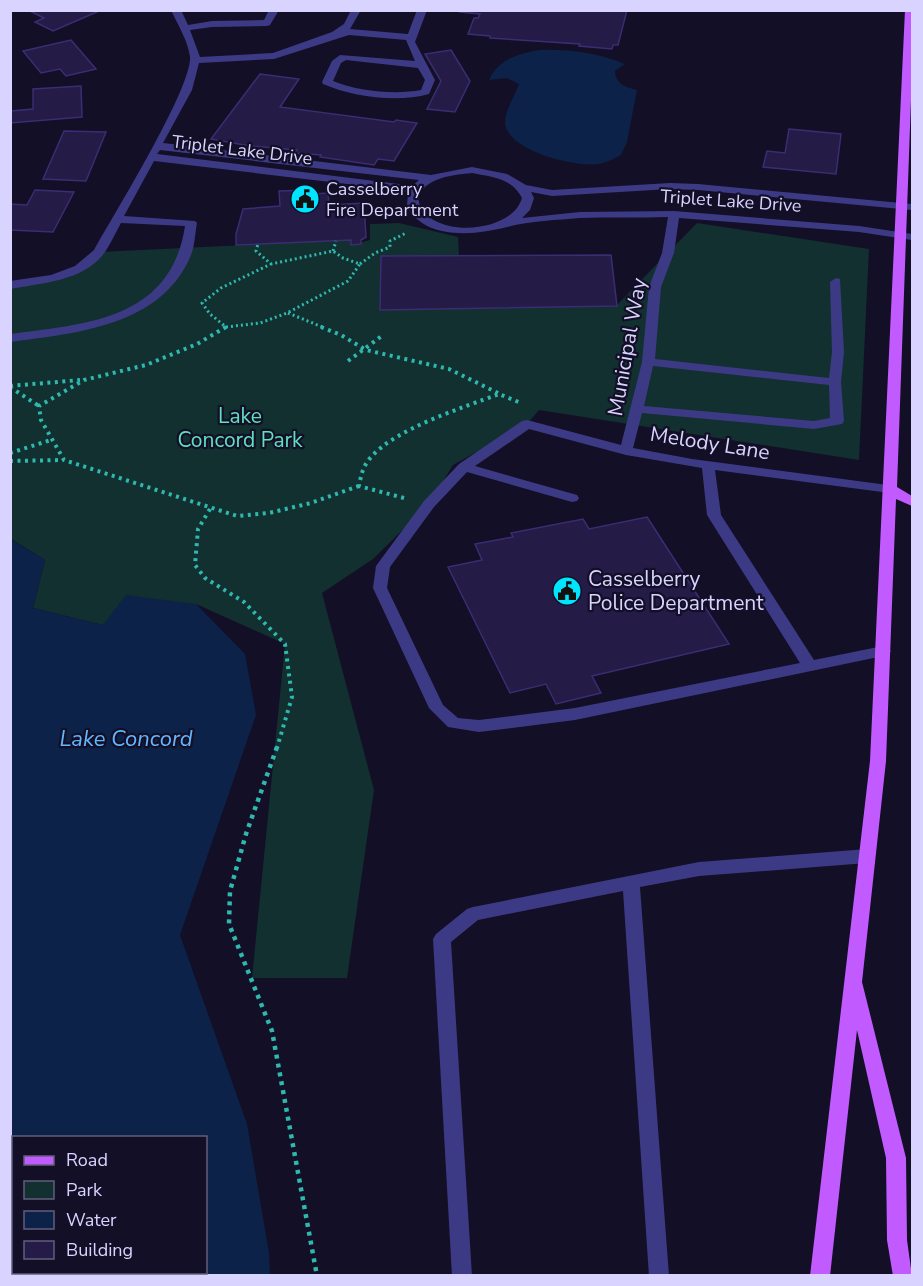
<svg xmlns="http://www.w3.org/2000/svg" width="923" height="1286" font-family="'Nunito Sans',sans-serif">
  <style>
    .green { fill: #12302f }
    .water { fill: #0c2248; fill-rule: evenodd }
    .building { fill: #241b47; stroke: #3b2d73; stroke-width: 1.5 }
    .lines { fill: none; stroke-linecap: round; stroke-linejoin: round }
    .path-far2 { stroke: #2fb8b0; stroke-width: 3; stroke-dasharray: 2 3; stroke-linecap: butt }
    .path-far1 { stroke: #2fb8b0; stroke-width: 4; stroke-dasharray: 3 4.5; stroke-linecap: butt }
    .path { stroke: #2fb8b0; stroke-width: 4.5; stroke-dasharray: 4 5; stroke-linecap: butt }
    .minor { fill: #3d3a85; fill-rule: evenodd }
    .major { fill: #c25bff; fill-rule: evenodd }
    .labels { text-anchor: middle; stroke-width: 4.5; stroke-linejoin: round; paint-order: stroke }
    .far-street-label { font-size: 18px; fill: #d9d4ff; stroke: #130f26 }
    .far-poi-label { font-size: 18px; fill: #d9d4ff; stroke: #130f26; text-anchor: start }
    .street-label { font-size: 21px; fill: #d9d4ff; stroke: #130f26 }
    .park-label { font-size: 21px; fill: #5fe0c0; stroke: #130f26 }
    .poi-label { font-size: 21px; fill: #d9d4ff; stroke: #130f26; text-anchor: start }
    .water-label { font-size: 22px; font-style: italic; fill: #62b6ff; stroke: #130f26 }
  </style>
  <rect width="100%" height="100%" fill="#130f26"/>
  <!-- green -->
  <path class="green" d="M399,223L458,237L459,256H381L380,310L616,306L697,223L869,249L859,460L539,410L527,424L453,465L429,504L373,559L322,593L374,790L347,978H252L285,644L196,604L103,625L33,608L45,560L11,539L10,285L79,269L99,252L351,240V245L370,240V224Z"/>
  <!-- water -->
  <path class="water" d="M539,50C568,49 598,53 625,64L615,71C616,85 626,87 637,90L627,142L621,155C615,158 606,163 599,164C575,167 510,152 505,124C504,113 515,95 519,84L507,78L489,80C498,59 518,54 539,50Z
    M10,539L45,560L33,608L103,625L126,595L196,604L245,654L256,715L180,935L247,1124L269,1253L270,1275H11ZM14,1138H206V1272H14Z"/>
  <!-- building -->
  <path class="building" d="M28,10H95L97,12L53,31L35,22L44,18Z
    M461,10H627L618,45H613L612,49L579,46L580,44L490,38V36L468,34L474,18H478L480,14L460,12Z
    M71,40L96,69L66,76L60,69L41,73L23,51Z
    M451,50L470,81L455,112L427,109L441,81L425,54Z
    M260,74L299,79L280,107L394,122L396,120L417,123L394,161L378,159L374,165L320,157L321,155L295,153L297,150L250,146L211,139Z
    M81,86L82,117L10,123L11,111L33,109V89Z
    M789,129L841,134L836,174L763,167L767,151L785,153Z
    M64,131L106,132L86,181L43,179Z
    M35,190L74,192L53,232L10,230V204L27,205Z
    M312,190V194L328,193L329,205L364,203L366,237L361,240V244L351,245V240L236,245V234L243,209L280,206L279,191Z
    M611,255L617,306L380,310L381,256Z
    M647,517L729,644L592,676L601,693L556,704L546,684L510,693L448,567L482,560L475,544L513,537L511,533L583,519L589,529Z"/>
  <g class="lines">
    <!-- path-far2 -->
    <path class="path-far2" d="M333,251L336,241
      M360,264L375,253L390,247V241L406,233
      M288,313L325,328
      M226,327L260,323L287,313L348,281L360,264L343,258L333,251L271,264
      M224,328L226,327L210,314L202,303L221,288L271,264L256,251L258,244"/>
    <!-- path-far1 -->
    <path class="path-far1" d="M226,327L197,344L146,365L84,380L39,406L41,420L64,460L237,516L269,513L311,503L359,486
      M321,327L341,335L366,350L449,369L498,393
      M348,361L383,335
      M10,386L80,380
      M10,387L39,406
      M10,453L51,440
      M10,461L64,460
      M404,498L359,486C361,475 363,466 371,457C397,428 462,408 499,394L521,403
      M210,509L198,529L195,565L205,578L244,602L285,644L292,697L277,748"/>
    <!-- path -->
    <path class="path" d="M277,747L246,834L230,891L229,924L272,1031L317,1276"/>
    <!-- minor -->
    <path class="minor" d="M171,10H181L188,25L212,21L264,20L269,10H279L270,25L267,26L212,27L190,30L200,57L273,53L332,32L344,24L351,10H361L350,29L408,34L417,10H427L415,42L435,80L429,94C397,103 353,97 323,84L322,82L332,61L340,55L415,61L406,40L349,35L274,59L199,63L192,90L163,143L431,175L472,167L507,174L526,185L552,190L670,183L698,184L912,204V210L698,190L670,189L552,196L531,192L534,198L530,210L522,218L580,212L674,211L859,226L912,234V240L859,232L679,218L674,253L661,287L655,359L829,378L832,352L830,282L836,278L840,279L844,352L841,382L844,421L842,424L814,429L642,413L633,448L692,459L895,486L897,489L895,492L890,493L715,470L721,515L814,660L883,646L888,647L891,651L888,655L575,720L479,732L448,727L429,708L373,588L376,566L424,501L459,464L522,421L527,420L621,445L642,362L649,287L662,253L668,217C639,218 609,217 580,218C557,220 529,221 507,227C476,235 425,241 407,206L408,193L398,190L154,161L124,216L195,221L197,223C195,233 195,245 191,255C162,326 77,333 10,342V334C88,324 171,319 185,226L121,223C116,232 111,243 105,252C85,281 42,283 10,289V281L51,275L75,266L94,250C113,216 192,88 190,57C188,41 178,25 171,10ZM346,60L418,68L425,80L421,90C395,95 357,91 333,81L341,63ZM160,150L419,180L411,187L399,184L157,154ZM472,173C492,177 512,178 522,198C511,237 420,239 418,196C428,177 452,175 472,173ZM653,366L829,385L830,418L814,421L644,406ZM529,429L626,455L702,468L707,515L800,663L575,708L479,720L458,718L443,705L387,588L390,567L434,507L467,472L572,502L577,501L579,498L577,495L475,466Z
      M867,849L873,851L875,856L873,861L867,863L699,876L640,887L669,1276H649L623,891L478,920L451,942L472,1276H452L433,939L436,934L467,909L473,907L699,862Z"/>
    <!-- major -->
    <path class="major" d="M905,10H912V72L897,487L912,496V506L896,499L886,761L862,982L906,1158L907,1240L912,1276H893L887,1240L886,1158L857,1030L830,1276H810L870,761Z"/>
  </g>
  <!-- icons -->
  <defs>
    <g id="civic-disc" transform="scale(1.5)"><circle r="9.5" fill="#00e5ff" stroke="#130f26"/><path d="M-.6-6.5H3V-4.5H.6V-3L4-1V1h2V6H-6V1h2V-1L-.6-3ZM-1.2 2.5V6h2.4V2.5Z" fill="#111"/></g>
  </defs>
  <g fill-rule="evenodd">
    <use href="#civic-disc" x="305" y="199"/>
    <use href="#civic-disc" x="567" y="591"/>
  </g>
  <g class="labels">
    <!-- far-street labels -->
    <g class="far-street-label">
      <text transform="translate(242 150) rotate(7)" y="6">Triplet Lake Drive</text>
      <text transform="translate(731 201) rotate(4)" y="6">Triplet Lake Drive</text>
    </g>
    <!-- far-poi labels -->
    <g class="far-poi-label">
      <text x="326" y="195">Casselberry<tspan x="326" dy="21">Fire Department</tspan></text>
    </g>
    <!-- street labels -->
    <g class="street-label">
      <text transform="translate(627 347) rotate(-80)" y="7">Municipal Way</text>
      <text transform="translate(710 443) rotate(9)" y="7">Melody Lane</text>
    </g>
    <!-- park labels -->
    <g class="park-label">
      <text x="240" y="423">Lake<tspan x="240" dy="24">Concord Park</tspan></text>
    </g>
    <!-- poi labels -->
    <g class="poi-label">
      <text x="588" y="586">Casselberry<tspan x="588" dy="24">Police Department</tspan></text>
    </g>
    <!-- water labels -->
    <g class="water-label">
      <text x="126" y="746">Lake Concord</text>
    </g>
  </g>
  <!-- border -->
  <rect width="923" height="1286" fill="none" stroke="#d9d4ff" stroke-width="24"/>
  <!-- legend -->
  <rect x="12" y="1136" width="195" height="138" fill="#130f26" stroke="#625e7d" stroke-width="1.5"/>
  <rect x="24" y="1156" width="30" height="9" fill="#c25bff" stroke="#625e7d" stroke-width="1.5"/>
  <text x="66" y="1166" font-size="18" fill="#d9d4ff">Road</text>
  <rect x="24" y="1181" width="30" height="18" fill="#12302f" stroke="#625e7d" stroke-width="1.5"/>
  <text x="66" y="1196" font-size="18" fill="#d9d4ff">Park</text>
  <rect x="24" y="1211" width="30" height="18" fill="#0c2248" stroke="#625e7d" stroke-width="1.5"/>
  <text x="66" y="1226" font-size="18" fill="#d9d4ff">Water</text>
  <rect x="24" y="1241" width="30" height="18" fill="#241b47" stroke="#625e7d" stroke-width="1.5"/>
  <text x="66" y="1256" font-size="18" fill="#d9d4ff">Building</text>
</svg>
